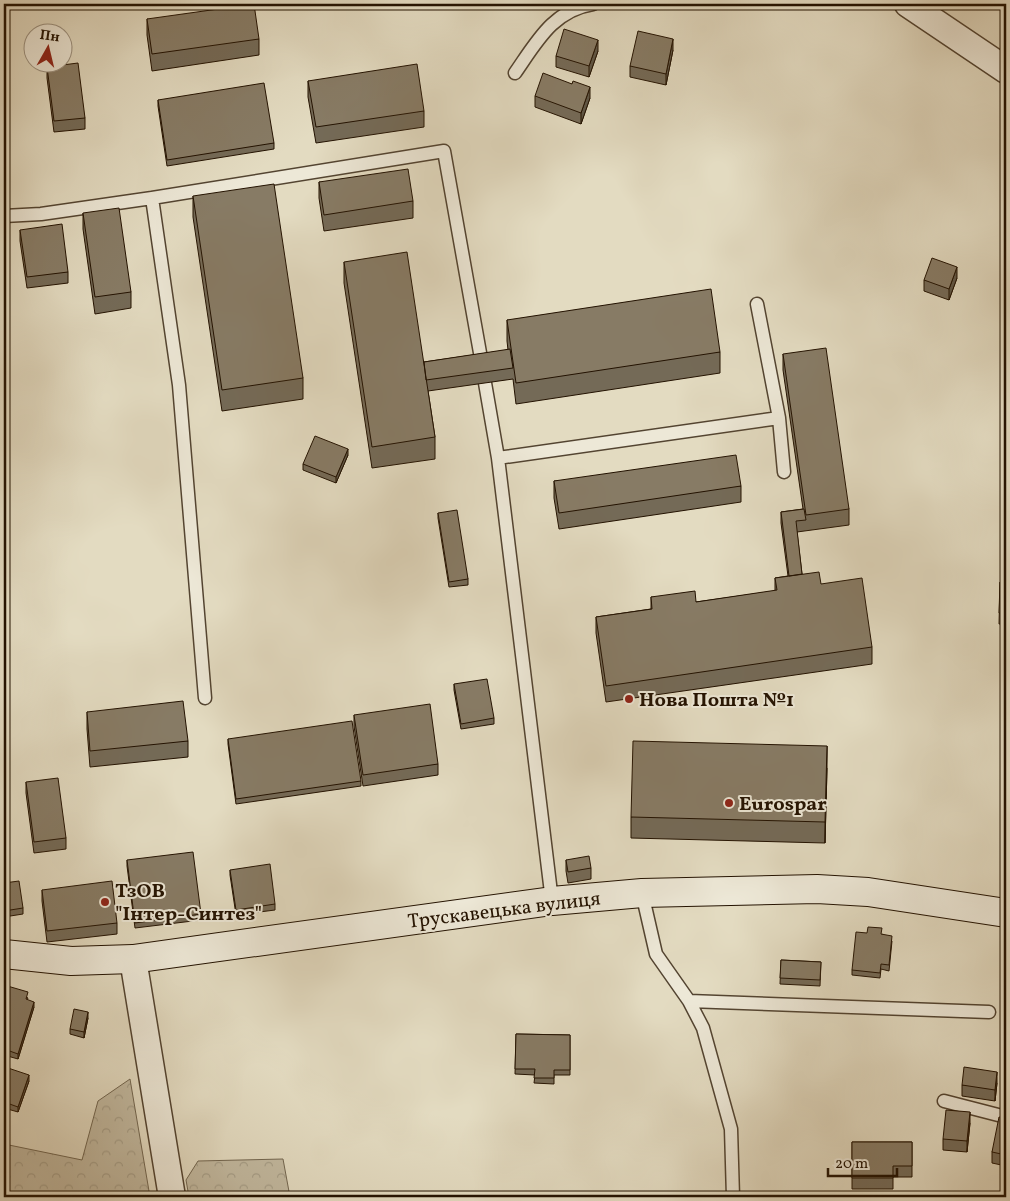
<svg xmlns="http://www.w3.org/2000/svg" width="1010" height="1201" font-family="Vollkorn,serif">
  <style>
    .forest { fill: url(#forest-crowns); stroke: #726650 }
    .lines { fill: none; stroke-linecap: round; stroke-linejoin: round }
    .lane-casing { stroke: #534431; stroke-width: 15 }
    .street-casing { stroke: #534431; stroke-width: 29 }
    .secondary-casing { stroke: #231201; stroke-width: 30 }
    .lane { stroke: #ede8d7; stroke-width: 12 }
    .street { stroke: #ede8d7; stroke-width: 26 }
    .secondary { stroke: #ede8d7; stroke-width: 28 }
    .wall { fill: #746a57; stroke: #231201 }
    .shaded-wall { fill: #5e5647; stroke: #231201 }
    .building { fill: #877b65; stroke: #231201 }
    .poi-dot { fill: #8f2418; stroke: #ede8d7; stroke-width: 2 }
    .labels { text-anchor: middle; stroke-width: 4; stroke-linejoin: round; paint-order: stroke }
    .poi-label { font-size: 20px; font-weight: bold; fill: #231201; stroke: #ede8d7; text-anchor: start }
    .street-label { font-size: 20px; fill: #231201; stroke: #ede8d7 }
  </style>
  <defs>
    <pattern id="forest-crowns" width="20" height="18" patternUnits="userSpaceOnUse" patternTransform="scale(1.25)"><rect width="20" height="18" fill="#c2b9a0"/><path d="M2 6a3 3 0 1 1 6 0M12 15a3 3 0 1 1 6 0" fill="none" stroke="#a69e88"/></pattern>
  </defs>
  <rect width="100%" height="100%" fill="#e3dbc1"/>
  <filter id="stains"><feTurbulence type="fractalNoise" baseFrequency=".004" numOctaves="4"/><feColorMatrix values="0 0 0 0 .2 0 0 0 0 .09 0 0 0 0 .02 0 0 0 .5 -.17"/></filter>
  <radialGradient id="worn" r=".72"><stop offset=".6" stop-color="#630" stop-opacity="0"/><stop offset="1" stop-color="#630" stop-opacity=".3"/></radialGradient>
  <!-- forest -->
  <path class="forest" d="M130,1079L150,1197H4V1144L82,1160L98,1101Z
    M283,1159L290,1197H189L186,1180L198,1161Z"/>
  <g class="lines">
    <!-- lane casing -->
    <g class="lane-casing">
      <path id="lane" d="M1005,4L1006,5
        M515,73C536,43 553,10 593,4
        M152,198L179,385L205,698
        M4,216L41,214L152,198L444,151L482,364
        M757,304L779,418L784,472
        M485,383L498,458L552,901
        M498,458L779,418
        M642,893L656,954L689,1001L703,1028L731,1129L733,1197
        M689,1001L989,1012
        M944,1101L1006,1117"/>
    </g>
    <!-- street casing -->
    <g class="street-casing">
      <path id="street" d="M908,4L1006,70
        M133,959L172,1197"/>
    </g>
    <!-- secondary casing -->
    <g class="secondary-casing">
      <path id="secondary" d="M4,954L71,961L133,959L552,901L642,893L817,889L868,892L1006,913"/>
    </g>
    <!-- lane -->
    <use href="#lane" class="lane"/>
    <!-- street -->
    <use href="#street" class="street"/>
    <!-- secondary -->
    <use href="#secondary" class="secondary"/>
  </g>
  <!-- wall -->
  <path class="wall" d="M147,19L259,39V55L152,71L147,35Z
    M673,50L666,85L630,77V66Z
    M598,51L589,77L556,67V56Z
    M47,67L85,118V129L54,132L47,78Z
    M308,81L424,111V127L316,143L308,97Z
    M572,84L590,98L581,124L535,107V96Z
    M158,100L274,143V149L167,166L158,106Z
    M1006,147V198H1001V187Z
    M319,182L413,201V218L324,231L319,198Z
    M193,196L303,378V399L222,411L193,217Z
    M83,213L131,292V308L95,314L83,229Z
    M20,230L68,272V283L27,288L20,241Z
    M344,262L424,362L508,350L507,341V320L720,352V373L516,404L513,379L428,391L435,437V459L372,468L344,283Z
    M957,278L949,300L924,291V280Z
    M783,354L849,509V525L797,532L802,574L821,584L872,647V664L606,702L596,633V617L651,609V597L696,602L775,591V578L788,576L781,523V512L803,509L783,370Z
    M348,455L336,483L303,470V464Z
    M554,481L741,486V502L559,529L554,498Z
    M438,513L468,579V585L449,587L438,518Z
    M1000,582H1006V624H999Z
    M454,684L494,718V724L461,729L454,690Z
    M87,712L188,741V757L90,767L87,729Z
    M354,715L438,764V775L363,786L354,726Z
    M228,739L361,781V786L236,804L228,744Z
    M827,768L825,843L631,838V817Z
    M26,782L66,838V849L34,853L26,793Z
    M127,860L201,914V920L135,928L127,866Z
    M566,860L591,868V879L568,883L566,871Z
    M230,870L275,904V910L236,915L230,875Z
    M4,883L23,908V914L4,917Z
    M42,890L117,923V934L47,942L42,901Z
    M882,934L892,941L889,971L881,969L880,978L852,975V970Z
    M781,960L821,962L820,986L780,984Z
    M4,985L28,998L27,1000L34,1007L18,1059L4,1055Z
    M88,1018L84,1038L70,1034V1029Z
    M516,1034L570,1035V1075H554V1084L534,1083L535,1075L515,1074Z
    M4,1080L29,1081L18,1112L4,1108Z
    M997,1083L995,1101L962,1096V1085Z
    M1006,1118V1166L992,1163V1152Z
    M970,1123L967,1152L943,1150V1139Z
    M852,1142H912V1177H893V1189H852Z"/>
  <!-- shaded-wall -->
  <path class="shaded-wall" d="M673,39V50L666,85V74Z
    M598,40V51L589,77V66Z
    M590,87V98L581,124V113Z
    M957,267V278L949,300V289Z
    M348,449V455L336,483V477Z
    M827,746V768L825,843V822Z
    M34,1002V1007L18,1059V1054Z
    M88,1012V1018L84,1038V1032Z
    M997,1072V1083L995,1101V1090Z
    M29,1075V1081L18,1112V1107Z
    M970,1112V1123L967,1152V1141Z"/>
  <!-- building -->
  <path class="building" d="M254,4L259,39L152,54L147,19Z
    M564,29L598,40L589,66L556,56Z
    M638,31L673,39L666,74L630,66Z
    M78,63L85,118L54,121L47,67Z
    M417,64L424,111L316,127L308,81Z
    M543,73L572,84L573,81L590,87L581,113L535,96Z
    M264,83L274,143L167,160L158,100Z
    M1006,147V187H1001Z
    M408,169L413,201L324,215L319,182Z
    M274,184L303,378L222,390L193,196Z
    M119,208L131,292L95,297L83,213Z
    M62,224L68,272L27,277L20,230Z
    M407,252L435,437L372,447L344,262Z
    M932,258L957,267L949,289L924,280Z
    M711,289L720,352L516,383L507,320Z
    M826,348L849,509L806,515L783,354Z
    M510,349L513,368L426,380L424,362Z
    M315,436L348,449L336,477L303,464Z
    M736,455L741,486L559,513L554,481Z
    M804,509L806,520L796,521L802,574L789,576L781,512Z
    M457,510L468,579L449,582L438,513Z
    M819,572L821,584L862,578L872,647L606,686L596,617L652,609L651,597L695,591L696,602L777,590L775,578Z
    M1000,582H1006V613H999Z
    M487,679L494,718L461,724L454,684Z
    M183,701L188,741L90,751L87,712Z
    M430,704L438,764L363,775L354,715Z
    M352,721L361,781L236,799L228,739Z
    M633,741L827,746L825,822L631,817Z
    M58,778L66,838L34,842L26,782Z
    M193,852L201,914L135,923L127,860Z
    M589,856L591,868L568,872L566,860Z
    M270,864L275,904L236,910L230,870Z
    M19,881L23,908L4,911V883Z
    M112,881L117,923L47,931L42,890Z
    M868,927L882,928L881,934L892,936L889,965L881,964L880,973L852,970L856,932L867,933Z
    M781,960L821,962L820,980L780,978Z
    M4,985L28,992L26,999L34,1002L18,1054L4,1049Z
    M74,1009L88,1012L84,1032L70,1029Z
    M516,1034L570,1035V1070H554V1078H534L535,1069H515Z
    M964,1067L997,1072L995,1090L962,1085Z
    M8,1068L29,1075L18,1107L4,1102V1080Z
    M946,1110L970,1112L967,1141L943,1139Z
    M999,1117L1006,1118V1155L992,1152Z
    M852,1142H912V1166H893V1178H852Z"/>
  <!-- markers -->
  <g class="poi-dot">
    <circle cx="629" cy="699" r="5"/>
    <circle cx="729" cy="803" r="5"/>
    <circle cx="105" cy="902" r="5"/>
  </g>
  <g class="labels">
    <!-- poi labels -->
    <g class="poi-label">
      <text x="639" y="706">Нова Пошта №1</text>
      <text x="739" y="810">Eurospar</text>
      <text x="115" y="897">ТзОВ<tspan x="115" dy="23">"Інтер-Синтез"</tspan></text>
    </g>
    <!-- street labels -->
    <g class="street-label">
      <text transform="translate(504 909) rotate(-7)" y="7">Трускавецька вулиця</text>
    </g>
  </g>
  <!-- margin -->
  <rect width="1010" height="1201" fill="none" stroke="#e3dbc1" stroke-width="20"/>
  <rect x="5" y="5" width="1000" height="1191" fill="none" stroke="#231201" stroke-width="2.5"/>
  <rect x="10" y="10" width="990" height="1181" fill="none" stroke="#231201"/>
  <!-- north arrow -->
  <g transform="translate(48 48) rotate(8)"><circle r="24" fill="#ede8d7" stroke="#9c9281"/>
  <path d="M0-4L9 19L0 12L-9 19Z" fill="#8f2418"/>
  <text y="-8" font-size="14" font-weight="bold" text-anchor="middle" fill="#231201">Пн</text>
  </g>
  <!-- scale -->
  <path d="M828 1168v8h69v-8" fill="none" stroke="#231201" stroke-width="2.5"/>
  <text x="835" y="1168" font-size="15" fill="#231201" stroke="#ede8d7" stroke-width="4" paint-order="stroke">20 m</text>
  <rect width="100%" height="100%" filter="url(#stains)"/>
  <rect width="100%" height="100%" fill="url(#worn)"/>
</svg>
